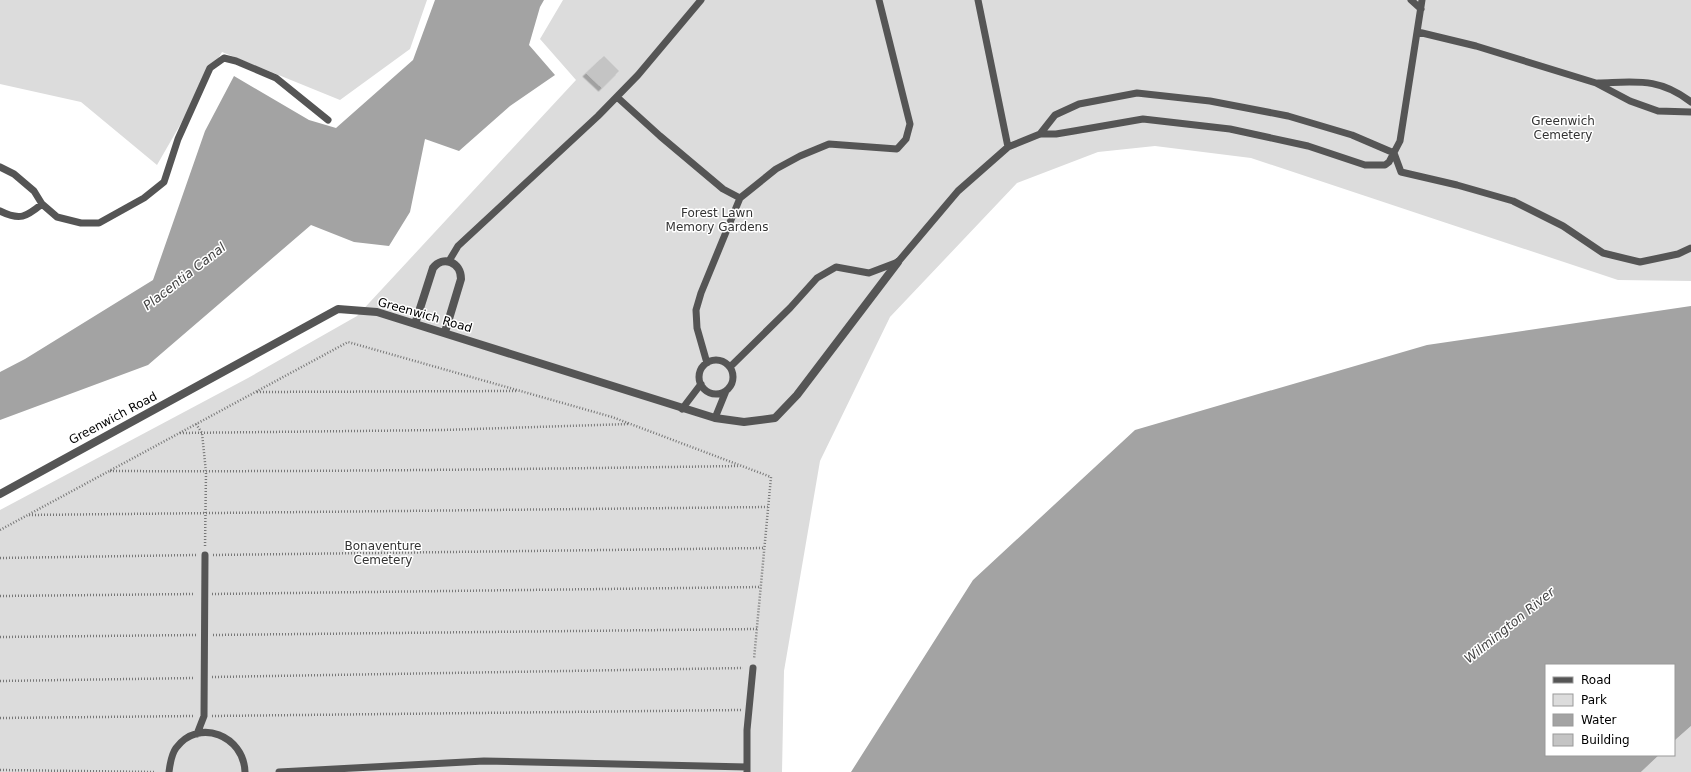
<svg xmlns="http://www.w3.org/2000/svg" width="1691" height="772" font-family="'DejaVu Sans',sans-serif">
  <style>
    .green { fill: #dcdcdc }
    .water { fill: #a3a3a3 }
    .building { fill: #c4c4c4; filter: url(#shadow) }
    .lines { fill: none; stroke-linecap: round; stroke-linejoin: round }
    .path { stroke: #777; stroke-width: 2.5; stroke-dasharray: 1 2; stroke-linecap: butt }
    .service { stroke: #555; stroke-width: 7 }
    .minor { stroke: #555; stroke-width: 8 }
    .labels { text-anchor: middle; stroke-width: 3; stroke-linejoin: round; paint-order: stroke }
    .park-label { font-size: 12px; fill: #333; stroke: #fff }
    .street-label { font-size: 12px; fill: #000; stroke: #fff }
    .water-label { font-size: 13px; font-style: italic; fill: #444; stroke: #fff }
  </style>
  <defs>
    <filter id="shadow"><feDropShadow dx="-3.5" dy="3.5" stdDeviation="0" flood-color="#0004"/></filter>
  </defs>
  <rect width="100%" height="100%" fill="#fff"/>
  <!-- green -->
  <path class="green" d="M0,0H427L410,49L340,100L222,52L157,165L81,102L0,84Z
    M563,0H1691V281L1618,280L1251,158L1155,146L1098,152L1017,183L890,317L820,461L784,671L782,772H0V510L248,378L357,316L576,80L540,39Z
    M1691,726V772H1641L1659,755H1674V741Z"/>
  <!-- water -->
  <path class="water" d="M435,0H544L540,7L529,45L555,75L510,106L459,151L425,139L410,212L389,246L354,242L311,225L148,365L0,420V372L25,359L153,280L205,131L234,76L309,120L336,128L413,60Z
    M1691,306V726L1674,741V665H1546V755H1659L1641,772H851L973,580L1135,430L1427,345Z"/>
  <!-- building -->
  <path class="building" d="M604,56L619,71L602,88L586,73Z"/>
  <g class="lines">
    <!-- path -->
    <path class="path" d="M257,392L516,391
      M196,424L202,433L206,472L205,547
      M180,433L443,430L629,424
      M110,471C319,472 529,469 739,466
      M29,515L768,507
      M0,530L348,342L612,417L771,477L754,659
      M213,555L764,548
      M0,558L196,555
      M212,594L761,587
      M0,596L195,594
      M213,635L757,629
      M0,637L196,635
      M212,677L743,668
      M0,681L195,678
      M212,716L741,710
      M0,718L195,716
      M0,770L156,772"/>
    <!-- service -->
    <path class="service" d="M978,0L1008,147
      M1411,0L1421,9
      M1418,32L1476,46L1596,83L1630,101L1658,111L1691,112
      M1598,83C1636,82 1659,77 1691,102
      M617,97L660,136L723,189L740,198
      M1040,134L1055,115L1079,104L1137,93L1210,101L1288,116L1352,135L1394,153L1401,172L1457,185L1513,201L1563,226L1603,253L1640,262L1678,254L1691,248
      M0,167L14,174L34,191L42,204L57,217L81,223H99L144,198L164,182L178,139L210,68L224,58L236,61L276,78L328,120
      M0,211C20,221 26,217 42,204
      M449,261L458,246L598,116L638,75L701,0
      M699 377a17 17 0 1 1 34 0a17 17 0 1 1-34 0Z
      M707,363L697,328L696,310L701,293L740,198L776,169L800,156L829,144L897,149L906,139L910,124L879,0
      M730,367L790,308L817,278L836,267L869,273L898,262L958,191L1008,147L1040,134H1056L1074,131L1143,119L1230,129L1308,146L1365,165H1385L1389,162L1400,141L1422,0
      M682,409L701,384
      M715,418L726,391
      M197,734L204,716L205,555
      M169,772C170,764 171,755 176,748C199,717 244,736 245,772
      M279,772L484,761L747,767
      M747,772V730L753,668"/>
    <!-- minor -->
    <path class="minor" d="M415,324L433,268C443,255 461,262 461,279L445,332
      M0,494L338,309L377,312L715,418L744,422L775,418L797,395L898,262"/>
  </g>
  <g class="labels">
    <!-- park labels -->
    <g class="park-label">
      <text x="1563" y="125">Greenwich<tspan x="1563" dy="14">Cemetery</tspan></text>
      <text x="717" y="217">Forest Lawn<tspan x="717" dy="14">Memory Gardens</tspan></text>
      <text x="383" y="550">Bonaventure<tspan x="383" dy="14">Cemetery</tspan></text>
    </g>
    <!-- street labels -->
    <g class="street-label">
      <text transform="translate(425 315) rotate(16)" y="4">Greenwich Road</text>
      <text transform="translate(113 418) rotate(-28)" y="4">Greenwich Road</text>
    </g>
    <!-- water labels -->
    <g class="water-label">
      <text transform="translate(184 276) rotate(-38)" y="5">Placentia Canal</text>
      <text transform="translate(1509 625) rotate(-39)" y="5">Wilmington River</text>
    </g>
  </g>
  <!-- legend -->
  <rect x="1545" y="664" width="130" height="92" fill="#ffffff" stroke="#999999"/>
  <rect x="1553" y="677" width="20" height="6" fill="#555555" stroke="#999999"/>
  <text x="1581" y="684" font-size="12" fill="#000000">Road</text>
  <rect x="1553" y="694" width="20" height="12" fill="#dcdcdc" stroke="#999999"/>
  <text x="1581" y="704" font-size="12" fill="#000000">Park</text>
  <rect x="1553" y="714" width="20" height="12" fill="#a3a3a3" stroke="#999999"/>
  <text x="1581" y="724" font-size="12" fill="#000000">Water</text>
  <rect x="1553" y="734" width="20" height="12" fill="#c4c4c4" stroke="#999999"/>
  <text x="1581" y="744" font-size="12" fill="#000000">Building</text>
</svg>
